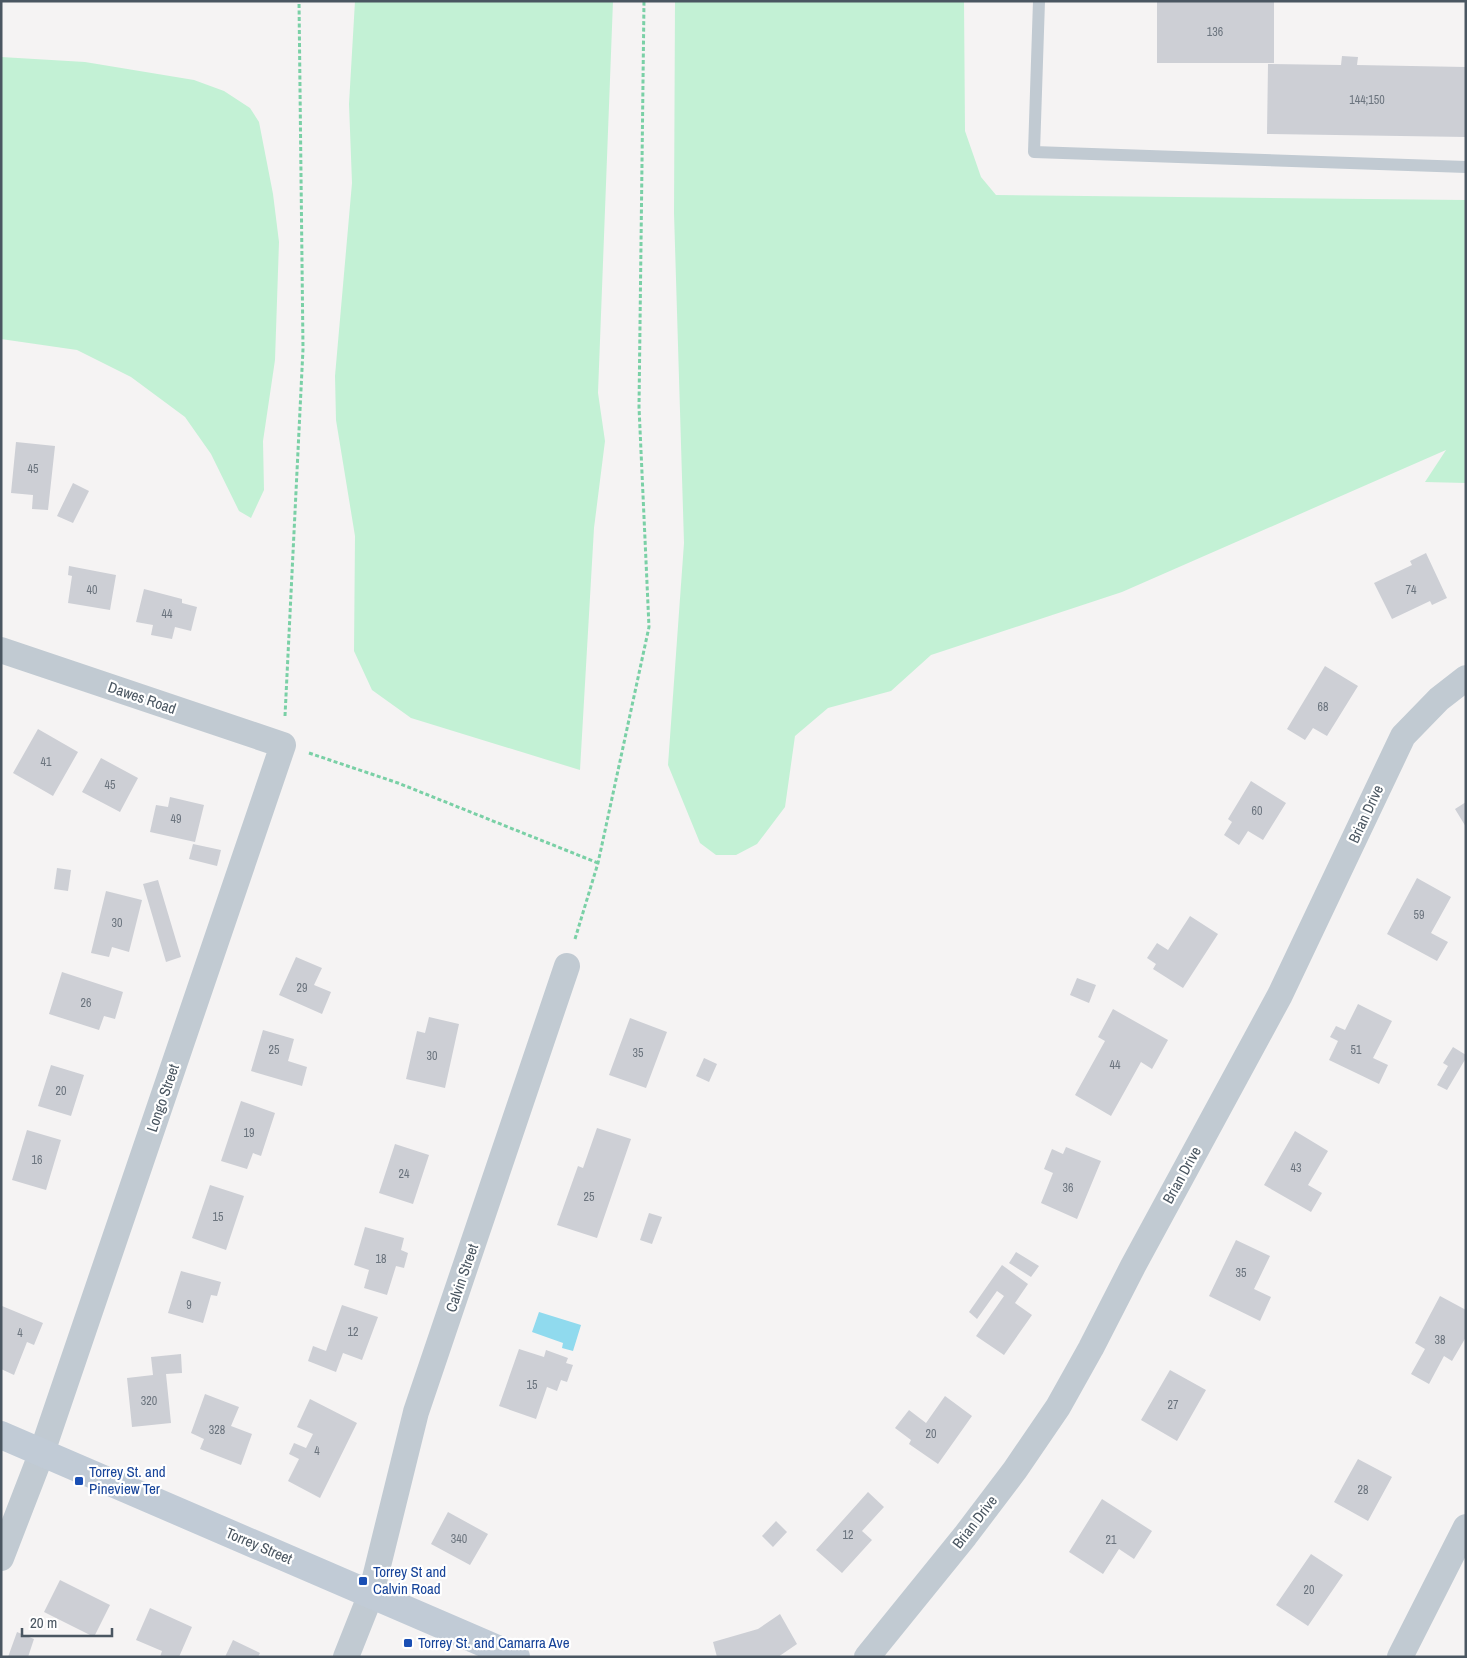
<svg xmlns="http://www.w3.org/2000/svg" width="1467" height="1658" font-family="'Archivo Narrow',sans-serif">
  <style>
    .green { fill: #c3f1d5 }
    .water { fill: #90daee }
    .building { fill: #cdcfd5 }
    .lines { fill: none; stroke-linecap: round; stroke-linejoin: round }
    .path { stroke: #7ad0a6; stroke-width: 3; stroke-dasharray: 4 2.5; stroke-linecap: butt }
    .lane { stroke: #c1cad2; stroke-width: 12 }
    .street { stroke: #c1cad2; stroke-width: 26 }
    .secondary { stroke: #c1cbd6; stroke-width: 28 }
    .transit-dot { fill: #1a4fb4; stroke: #fff; stroke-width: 2 }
    .labels { text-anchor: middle; stroke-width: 4.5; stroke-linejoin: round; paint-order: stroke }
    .number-label { font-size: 12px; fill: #6b747e }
    .street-label { font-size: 15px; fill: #4a5661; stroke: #fff }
    .transit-label { font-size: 15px; fill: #164399; stroke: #fff; text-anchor: start }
  </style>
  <rect width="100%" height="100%" fill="#f5f3f3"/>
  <!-- green -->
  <path class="green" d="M355,1H613L598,393L605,441L594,528L580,770L411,718L372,690L354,651L355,536L336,420L335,376L352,183L349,104Z
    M675,1H964L965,131L981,177L996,195L1466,200V483L1425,482L1446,450L1122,592L931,655L891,691L828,708L795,736L785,807L757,844L736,855H716L700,843L668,765L684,543L674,213Z
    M1,57L85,62L194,80L224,91L250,108L259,122L273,194L279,242L275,360L263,441L264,490L251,518L239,511L211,454L185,417L131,377L77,350L1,339Z"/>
  <!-- water -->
  <path class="water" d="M539,1312L581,1325L573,1351L562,1348L563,1343L532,1332Z"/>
  <!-- building -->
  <path class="building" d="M1157,1H1274V63H1157Z
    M1342,56L1358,57L1357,65L1466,67V137L1267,134L1268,64L1341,65Z
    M16,442L55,446L48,510L32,509L33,495L11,493Z
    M73,483L89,491L73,523L57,516Z
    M1426,553L1447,598L1432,605L1430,601L1392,619L1374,583L1412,565L1410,561Z
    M69,566L116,575L110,610L68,603L72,576L68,575Z
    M144,589L182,599V603L197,607L191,631L175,627L172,639L151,635L153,625L136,622Z
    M1325,666L1358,686L1327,736L1313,728L1305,740L1287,729Z
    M38,729L78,752L53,796L13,773Z
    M101,758L138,778L120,812L82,792Z
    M1251,781L1286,803L1263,840L1248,831L1239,845L1224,835L1232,822L1228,819Z
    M170,797L204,805L195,842L150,832L156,805L168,807Z
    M1466,802V827L1455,809Z
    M193,844L221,850L217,866L189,859Z
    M57,868L71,870L68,891L54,889Z
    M1417,878L1451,897L1431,933L1448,942L1437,961L1387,934Z
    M158,880L181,957L166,962L143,884Z
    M106,891L142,900L129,952L112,947L109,957L91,953Z
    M1190,916L1218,934L1183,988L1153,969L1156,964L1147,958L1157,943L1168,950Z
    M296,957L322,968L314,985L331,992L322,1014L279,995Z
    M62,972L123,992L115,1019L104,1016L99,1030L49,1014Z
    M1077,978L1096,985L1089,1003L1070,995Z
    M1358,1004L1392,1021L1373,1058L1388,1065L1379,1084L1329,1060L1338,1041L1330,1037L1336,1026L1345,1030Z
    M1113,1009L1168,1040L1152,1069L1141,1062L1111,1116L1075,1095L1105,1041L1098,1037Z
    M429,1017L459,1024L445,1088L406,1079L417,1031L425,1033Z
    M630,1018L667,1032L646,1088L609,1075Z
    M263,1030L294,1039L288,1061L307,1067L302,1086L251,1071Z
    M1453,1047L1466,1055V1058L1447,1090L1437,1085L1448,1066L1443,1063Z
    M704,1058L717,1064L709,1082L696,1076Z
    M51,1065L84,1075L71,1116L38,1106Z
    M241,1101L275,1113L261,1156L253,1153L247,1169L221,1161Z
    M597,1128L631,1139L597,1238L557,1225L578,1166L583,1168Z
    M27,1130L61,1140L46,1190L12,1180Z
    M1295,1131L1328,1151L1308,1185L1322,1193L1311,1212L1264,1185Z
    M395,1144L429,1155L413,1204L379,1193Z
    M1066,1147L1101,1161L1077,1219L1041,1203L1053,1173L1044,1169L1052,1149L1063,1154Z
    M210,1185L244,1196L226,1250L192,1238Z
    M649,1213L662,1217L652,1244L640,1240Z
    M365,1227L404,1238L401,1250L408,1253L404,1268L396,1266L387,1295L364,1288L369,1270L354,1265Z
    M1236,1240L1270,1256L1254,1289L1271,1297L1260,1321L1209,1296Z
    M1016,1252L1039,1266L1031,1277L1009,1263Z
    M1002,1265L1028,1284L1015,1303L1032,1315L1004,1355L976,1336L1004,1296L997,1291L977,1319L969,1312Z
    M181,1271L221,1282L217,1296L211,1295L203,1323L168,1313Z
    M1440,1296L1466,1310V1337L1452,1361L1444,1356L1429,1384L1411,1374L1425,1349L1415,1343Z
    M342,1305L378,1317L362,1360L343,1353L336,1372L308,1361L313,1346L326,1351Z
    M2,1306L43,1323L34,1345L27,1342L14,1375L1,1369Z
    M519,1349L544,1357L546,1350L568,1358L566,1363L573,1365L567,1382L561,1380L557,1391L547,1387L536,1419L499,1406Z
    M181,1354L182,1373L166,1374L171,1423L132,1427L127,1378L153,1375L151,1357Z
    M1170,1370L1206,1390L1177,1441L1141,1420Z
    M205,1394L239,1407L231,1426L252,1434L241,1465L200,1449L204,1439L191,1433Z
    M945,1396L972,1416L938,1464L909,1444L911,1440L895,1428L909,1410L926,1423Z
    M310,1399L357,1423L320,1498L288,1481L299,1459L289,1454L294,1443L306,1448L313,1434L297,1427Z
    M1358,1459L1392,1477L1368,1521L1334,1502Z
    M868,1492L884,1507L862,1531L872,1540L842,1573L816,1550Z
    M1102,1499L1152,1531L1134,1559L1119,1549L1103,1574L1069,1552Z
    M448,1512L488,1534L470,1565L431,1544Z
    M776,1521L787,1532L773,1547L762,1536Z
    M1311,1554L1343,1575L1308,1626L1276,1605Z
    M60,1580L110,1605L94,1637L44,1612Z
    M150,1608L192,1627L179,1657H160L162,1651L136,1640Z
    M780,1614L797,1644L778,1657H717L713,1642L758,1629Z
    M17,1632L34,1639L28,1657H8Z
    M233,1640L260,1653L258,1657H225Z"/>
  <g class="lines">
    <!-- path -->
    <path class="path" d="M285,716L303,349L299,1
      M309,753L398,783L598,863
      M575,939L598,863L649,627L639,407L644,1"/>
    <!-- lane -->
    <path class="lane" d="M1039,1L1034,152L1466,167"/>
    <!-- street -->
    <path class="street" d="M1,650L283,745L42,1452L1,1558
      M346,1657L371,1594L416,1412L567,966
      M867,1657L965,1536L1015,1470L1058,1407L1091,1348L1133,1266L1280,995L1403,736L1439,699L1466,678
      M1400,1657L1466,1527"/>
    <!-- secondary -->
    <path class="secondary" d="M1,1435L516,1657"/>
  </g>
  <!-- markers -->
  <g class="transit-dot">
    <rect x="74" y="1476" width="10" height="10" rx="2.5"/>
    <rect x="358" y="1576" width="10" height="10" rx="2.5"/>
    <rect x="403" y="1638" width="10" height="10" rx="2.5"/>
  </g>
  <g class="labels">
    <!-- number labels -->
    <g class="number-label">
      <text x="1215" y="36">136</text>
      <text x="1367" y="104">144;150</text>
      <text x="33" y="473">45</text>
      <text x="92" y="594">40</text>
      <text x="1411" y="594">74</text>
      <text x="167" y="618">44</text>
      <text x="1323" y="711">68</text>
      <text x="46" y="766">41</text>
      <text x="110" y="789">45</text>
      <text x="1257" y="815">60</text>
      <text x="176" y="823">49</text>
      <text x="1419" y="919">59</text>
      <text x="117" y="927">30</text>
      <text x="302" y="992">29</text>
      <text x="86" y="1007">26</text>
      <text x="274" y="1054">25</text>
      <text x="1356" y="1054">51</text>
      <text x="638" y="1057">35</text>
      <text x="432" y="1060">30</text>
      <text x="1115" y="1069">44</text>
      <text x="61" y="1095">20</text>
      <text x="249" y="1137">19</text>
      <text x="37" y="1164">16</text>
      <text x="1296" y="1172">43</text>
      <text x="404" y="1178">24</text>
      <text x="1068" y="1192">36</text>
      <text x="589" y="1201">25</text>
      <text x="218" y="1221">15</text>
      <text x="381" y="1263">18</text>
      <text x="1241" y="1277">35</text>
      <text x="189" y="1309">9</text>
      <text x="353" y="1336">12</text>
      <text x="20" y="1337">4</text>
      <text x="1440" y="1344">38</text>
      <text x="532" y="1389">15</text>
      <text x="149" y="1405">320</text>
      <text x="1173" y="1409">27</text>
      <text x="217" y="1434">328</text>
      <text x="931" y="1438">20</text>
      <text x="317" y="1455">4</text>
      <text x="1363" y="1494">28</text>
      <text x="848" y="1539">12</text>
      <text x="459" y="1543">340</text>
      <text x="1111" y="1544">21</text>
      <text x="1309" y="1594">20</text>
    </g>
    <!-- street labels -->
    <g class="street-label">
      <text transform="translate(142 698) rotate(19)" y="5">Dawes Road</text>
      <text transform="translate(1366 814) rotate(-65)" y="5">Brian Drive</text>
      <text transform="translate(163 1098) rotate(-71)" y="5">Longo Street</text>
      <text transform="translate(1182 1175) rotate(-61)" y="5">Brian Drive</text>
      <text transform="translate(462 1278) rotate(-71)" y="5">Calvin Street</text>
      <text transform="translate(975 1522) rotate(-52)" y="5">Brian Drive</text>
      <text transform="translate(259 1546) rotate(23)" y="5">Torrey Street</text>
    </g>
    <!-- transit labels -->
    <g class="transit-label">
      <text x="89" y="1477">Torrey St. and<tspan x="89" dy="17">Pineview Ter</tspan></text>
      <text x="373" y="1577">Torrey St and<tspan x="373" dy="17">Calvin Road</tspan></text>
      <text x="418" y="1648">Torrey St. and Camarra Ave</text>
    </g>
  </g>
  <!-- border -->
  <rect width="1467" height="1658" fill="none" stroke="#4a5661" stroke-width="5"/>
  <!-- scale -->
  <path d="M22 1628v8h90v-8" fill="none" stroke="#4a5661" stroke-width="2.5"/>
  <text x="30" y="1628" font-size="15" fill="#4a5661" stroke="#ffffff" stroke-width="4" paint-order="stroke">20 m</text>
</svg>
